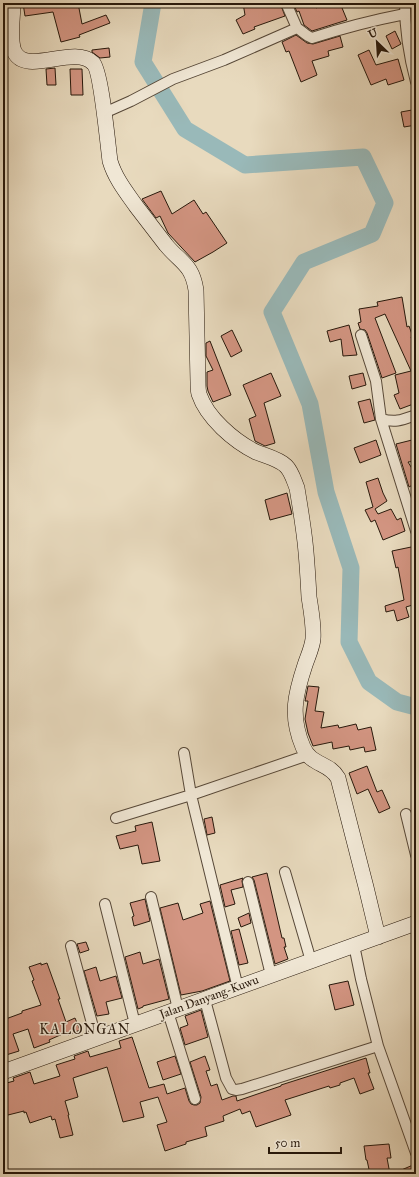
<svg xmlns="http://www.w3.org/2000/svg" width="419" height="1177" font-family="'IM FELL Great Primer',serif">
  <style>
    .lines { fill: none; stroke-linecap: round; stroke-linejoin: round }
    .river { stroke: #99b9b9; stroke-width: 17 }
    .building { fill: #d39582; stroke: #27180b }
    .street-casing { stroke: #574838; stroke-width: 12 }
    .secondary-casing { stroke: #27180b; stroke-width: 16 }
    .street { stroke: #f0e7d5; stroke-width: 10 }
    .secondary { stroke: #f0e7d5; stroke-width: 15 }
    .labels { text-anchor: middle; stroke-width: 3; stroke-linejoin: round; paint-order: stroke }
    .street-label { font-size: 12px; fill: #27180b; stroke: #f0e7d5 }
    .quarter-label { font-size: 14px; letter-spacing: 1px; fill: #27180b; stroke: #f0e7d5 }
  </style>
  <rect width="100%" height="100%" fill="#e8dabe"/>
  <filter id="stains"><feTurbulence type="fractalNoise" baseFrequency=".005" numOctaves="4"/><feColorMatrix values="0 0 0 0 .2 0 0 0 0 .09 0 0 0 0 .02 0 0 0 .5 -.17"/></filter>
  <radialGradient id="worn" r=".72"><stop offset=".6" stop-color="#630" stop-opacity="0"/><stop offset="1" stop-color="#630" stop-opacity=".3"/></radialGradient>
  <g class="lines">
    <!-- river -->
    <path class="river" d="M153,3L143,62L185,129L245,165L363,157L385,203L372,234L304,262L272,312L310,404L326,492L351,568L349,642L369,682L397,702L416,707"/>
  </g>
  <!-- building -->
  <path class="building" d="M23,3H78L82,24L106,15L110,23L79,35L80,37L61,42L53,12L25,16Z
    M243,3H280L285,16L254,27L255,29L243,34L236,20L245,15Z
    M293,3H315L316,8L326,3H340L347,20L312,31L304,25L299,11L297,12Z
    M395,31L401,44L392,49L386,36Z
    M296,35L307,43L313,44L340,36L343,47L328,51L329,56L312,61L317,75L301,82L289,51L286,52L282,42Z
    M109,48L110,57L100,58L92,52V50Z
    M369,50L376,65L398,59L404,80L388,85L386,79L371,85L358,55Z
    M55,68L56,85H47L46,69Z
    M70,69H82L83,95H71Z
    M412,110L416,125L404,127L401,112Z
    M161,191L172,214L194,200L203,214L206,212L227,243L213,252L195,262L168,233L160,216L156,218L142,199Z
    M402,297L407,327L409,326L413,337H411L416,347V403L400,409L394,395L399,393L395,375L411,371L385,314L375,318L396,373L382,378L367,333L365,330L360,329L358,323L361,322L359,309L378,306L377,302Z
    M349,325L357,355L343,356L341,339L330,342L327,331Z
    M232,330L242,351L231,357L221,336Z
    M210,341L231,395L213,402L208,391L207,386V372L213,370L206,356V343Z
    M271,373L281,396L264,403L275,443L265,446L255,441L249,419L256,416L243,385Z
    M363,373L366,385L352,389L349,376Z
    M370,399L375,420L364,423L358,402Z
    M416,439V461L408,462L416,475V483L409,487L396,444Z
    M376,440L381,455L360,463L354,448Z
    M378,478L383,493L387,501L375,509L378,514L391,509L397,520L401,518L405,531L383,540L375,520L371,522L365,510L373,507L366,482Z
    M287,493L292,514L270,520L265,500Z
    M416,546V604L406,607L409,617L397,621L394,610L386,612L385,606L404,600L398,567L396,568L392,551Z
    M308,686L319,687L315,711L324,712L321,728L338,725L339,728L356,724L358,730L371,727L376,750L365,752L364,747L350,750L349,746L333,749L332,742L313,746L308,733L305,719L308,701H305Z
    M367,766L377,792L382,790L390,808L379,813L368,789L357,794L349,773Z
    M212,817L215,833L207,835L204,819Z
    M152,822L160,861L142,864L138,845L120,849L116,836L136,831L135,826Z
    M267,873L282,938H284L286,947H284L288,959L275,964L254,880L252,877Z
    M243,878L242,881L243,887L231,890L235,904L225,907L220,885Z
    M145,899L150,921L134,926L132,917L134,916L130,903Z
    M210,901L230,981L202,991L181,995L160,908L178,903L183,920L203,913L200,904Z
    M249,913L251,923L241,927L238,918Z
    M239,929L248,963L239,965L231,931Z
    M86,942L89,950L80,953L77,944Z
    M140,952L143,964L159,959L169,999L143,1006V1007L138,1009L125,957Z
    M41,963V965L47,963L60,999H58L66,1022L75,1018L80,1030L68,1035L67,1032L49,1040L50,1042L34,1048L28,1029L13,1034L19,1051L6,1055L3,1046V1020L22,1013V1011L41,1005L32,981L34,980L29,967Z
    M96,967L100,981L116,976L122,998L106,1002L109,1014L97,1016L84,971Z
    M348,981L354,1005L335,1010L329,985Z
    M201,1010L208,1037L185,1045L180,1028L188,1025L185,1016Z
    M132,1037L149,1088L164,1084L167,1094L185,1088L189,1101L191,1104L194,1105H197L200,1103L201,1097L190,1062L205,1056L210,1070L206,1071L211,1086L217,1084L222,1100L233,1096H236L237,1101L281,1086V1085L366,1058L370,1073H368L374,1089L360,1094L354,1078L340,1083V1085L330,1088L329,1086L285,1100L291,1115L256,1127L250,1111L242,1114L240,1109L223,1116L224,1121L205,1127L207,1136L186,1142V1144L165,1151L157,1125L167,1122L158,1097L140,1102L144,1117L123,1122L107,1067L73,1078L78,1097L65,1101L69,1115H68L73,1135L60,1138L55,1119L52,1120L51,1116L30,1123L26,1112L24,1113V1111L4,1116L3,1111V1084L14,1081L13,1078L30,1072L34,1084L60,1076L56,1065L75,1059L74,1056L88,1051L90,1057L121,1048L119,1041Z
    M175,1056L181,1074L163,1080L157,1062Z
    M389,1144L391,1158H387L390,1174H370L367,1160H366L364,1146Z
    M413,1165L416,1174H392Z"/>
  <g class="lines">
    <!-- street casing -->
    <g class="street-casing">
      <path id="street" d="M405,3C405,30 409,56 416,82
        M297,28C302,31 306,36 312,38C343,28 374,20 405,14
        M104,113L131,101L173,79L224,60L297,28L286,3
        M361,335L376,381L381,419C396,423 402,420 416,415
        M381,419L416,531
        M184,753L191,795L238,988
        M406,814L416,855
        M116,818L191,795L308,755
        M285,872L311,961
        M248,882L271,975
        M151,897L178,1009
        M105,904L135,1024
        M354,945L361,979L378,1046L416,1153
        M71,946L96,1038
        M205,1000L226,1078L232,1089L236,1090L242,1089L378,1046
        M168,1012L195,1099"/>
    </g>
    <!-- secondary casing -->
    <g class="secondary-casing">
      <path id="secondary" d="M13,3C13,17 9,38 14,51C25,77 74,44 93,63C101,70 108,146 110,161C115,178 126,192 136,206C146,219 156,232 166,245C181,263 192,264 196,290L198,382C198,386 198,390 199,394C207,418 234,441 256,452C266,456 279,459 286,466C292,472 294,481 297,488C300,506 303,524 305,542C307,560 308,578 309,597C311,610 314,625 313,639C312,648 308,656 305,665C295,695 290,716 303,747C311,766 329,762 338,778L366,887L378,937
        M3,1072L416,923"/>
    </g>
    <!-- street -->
    <use href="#street" class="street"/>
    <!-- secondary -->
    <use href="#secondary" class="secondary"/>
  </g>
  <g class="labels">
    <!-- street labels -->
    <g class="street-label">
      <text transform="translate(209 997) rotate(-20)" y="4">Jalan Danyang-Kuwu</text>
    </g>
    <!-- quarter labels -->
    <g class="quarter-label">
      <text x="85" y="1034">KALONGAN</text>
    </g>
  </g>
  <!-- margin -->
  <rect width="419" height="1177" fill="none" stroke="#e8dabe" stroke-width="16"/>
  <rect x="4" y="4" width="411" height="1169" fill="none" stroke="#27180b" stroke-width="2"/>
  <rect x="8" y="8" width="403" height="1161" fill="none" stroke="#27180b"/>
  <!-- north arrow -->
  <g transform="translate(377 42) rotate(335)" stroke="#f0e7d5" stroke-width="3" paint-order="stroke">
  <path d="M0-3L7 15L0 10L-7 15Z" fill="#27180b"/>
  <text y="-6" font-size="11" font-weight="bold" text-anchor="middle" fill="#27180b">U</text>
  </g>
  <!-- scale -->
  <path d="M269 1147v6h72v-6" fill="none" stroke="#27180b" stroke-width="2"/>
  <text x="275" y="1147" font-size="12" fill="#27180b" stroke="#f0e7d5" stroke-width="3" paint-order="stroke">50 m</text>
  <rect width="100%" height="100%" filter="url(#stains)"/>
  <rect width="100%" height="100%" fill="url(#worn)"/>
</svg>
